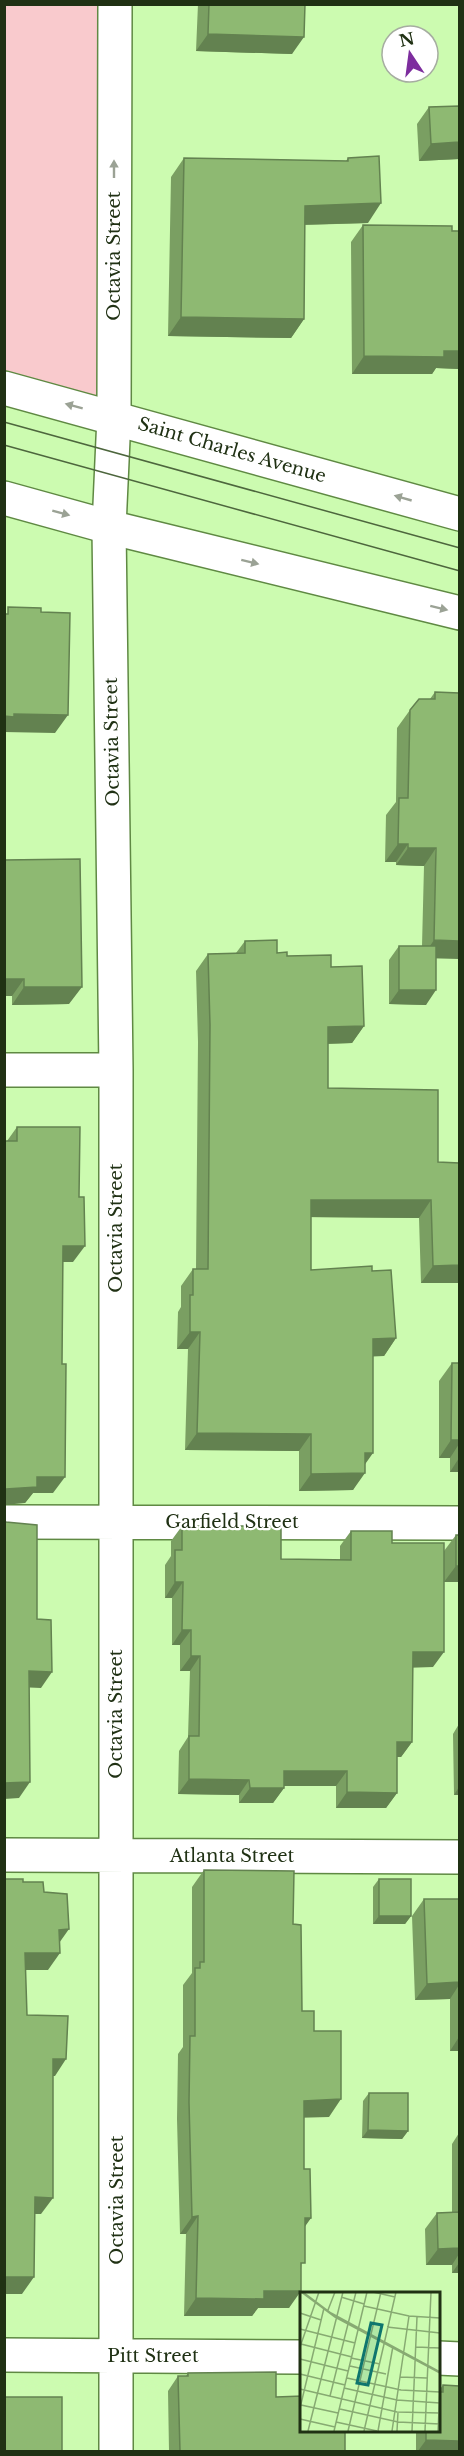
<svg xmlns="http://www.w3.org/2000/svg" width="464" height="2456" font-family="'Libre Baskerville',serif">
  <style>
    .park { fill: #f9cacd }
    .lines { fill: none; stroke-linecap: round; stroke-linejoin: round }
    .minor-casing { stroke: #5f8943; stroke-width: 36 }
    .major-casing { stroke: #5f8943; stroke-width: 36 }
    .minor { stroke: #fff; stroke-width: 33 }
    .major { stroke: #fff; stroke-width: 33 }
    .tram { stroke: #4d663d; stroke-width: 1.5 }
    .wall { fill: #7a9f62 }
    .shaded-wall { fill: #638250 }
    .building { fill: #8eb972; stroke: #638250; stroke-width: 1.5 }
    .oneway { fill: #9ba295 }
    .labels { text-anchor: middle; stroke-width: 4.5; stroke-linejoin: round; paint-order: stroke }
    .street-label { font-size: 18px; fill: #203114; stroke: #fff }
    .inset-road { fill: none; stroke: #87aa72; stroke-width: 1.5 }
    .view { fill: #0f766e; fill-opacity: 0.15; stroke: #0f766e; stroke-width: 3 }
    .inset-edge { fill: none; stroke: #203114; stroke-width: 3 }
  </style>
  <rect width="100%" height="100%" fill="#ccfbb0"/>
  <!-- park -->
  <path class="park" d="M4,5H115L114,417L5,388Z"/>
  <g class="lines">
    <!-- minor casing -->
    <g class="minor-casing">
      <path id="minor" d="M115,4L114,417L109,527L116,1070V2452
        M4,1070H116
        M4,1522L460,1523
        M4,1855L460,1857
        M4,2355L302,2357
        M438,2358L460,2359"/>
    </g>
    <!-- major casing -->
    <g class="major-casing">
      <path id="major" d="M4,388L460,514
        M4,498L109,527L460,613"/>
    </g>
    <!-- minor -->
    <use href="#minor" class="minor"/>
    <!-- major -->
    <use href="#major" class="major"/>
    <!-- tram -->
    <path class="tram" d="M4,422L460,548
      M4,445L460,571"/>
  </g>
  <!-- wall -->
  <path class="wall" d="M198,4H305L292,54L196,51Z
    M459,106V159L419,161L417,124L429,107Z
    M184,158L346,161L348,158L368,223L305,225L304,319L291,338L168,336L171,177Z
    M363,225L459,231V369L436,368L432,374H352L351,242Z
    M435,692L436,958L426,1005L389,1004V960L399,946H422L424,866L396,865V862H385L386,815L396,802L397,728L410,710L430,699Z
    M4,860L69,1004L12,1005V996H4Z
    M245,941L287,956L331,967L364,1026L352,1043L328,1044V1088L438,1162L459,1283H421L419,1218L311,1217V1270L372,1271L396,1338L384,1356H373L365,1464L353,1490L299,1491V1451L185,1450L188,1349H177L178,1312L181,1307V1286L193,1269H196L198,1042L196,971L208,954L236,953Z
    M17,1127L73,1262H63L53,1493H33L25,1503L7,1141Z
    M452,1363H459V1472H450V1458H439V1381Z
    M182,1526L281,1559L340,1560V1546L351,1531L392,1543L433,1667H413L412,1742L401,1757H397V1793L386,1808H336V1786H284V1788L273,1803H239V1795L178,1794L179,1751L188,1737L190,1671H180V1645H172V1598H165V1565L171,1556V1541Z
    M456,1535H459V1582H444V1551Z
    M459,1724V1795H454L453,1734Z
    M204,1870L293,1924L302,2011L314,2031L329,2117H304V2169L311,2218L305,2225L301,2269L289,2308H258L252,2316H184L186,2234H180L177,2119L178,2054L183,2047V1985L192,1973V1887Z
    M379,1879L411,1916L405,1924H373V1887Z
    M424,1899H459V2051H450V1999L415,2000L412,1916Z
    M369,2093L408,2131L402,2139L362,2138L363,2101Z
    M459,2133V2273H452V2265H426L425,2229L437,2213L452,2212V2144Z
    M188,2373L276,2397L345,2451H169L168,2391L178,2376H186Z
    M443,2385L459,2451H416V2430H438V2392Z"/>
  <!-- shaded-wall -->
  <path class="shaded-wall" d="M208,34L304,37L292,54L196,51Z
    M459,142V159L419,161L431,144Z
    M381,203L368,223L291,225L305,206Z
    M181,317L304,319L291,338L168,336Z
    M444,351H459V369L436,368L432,374H352L364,356Z
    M14,714L68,715L55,733L4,732V716Z
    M398,844H408L396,862H385Z
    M408,848H436L424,866L396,865Z
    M434,940L459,941V959L422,958Z
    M4,979H24L12,996H4Z
    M24,987H82L69,1004L12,1005Z
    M399,990H436L426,1005L389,1004Z
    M364,1026L352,1043L316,1044L328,1027Z
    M311,1200H431L419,1218L299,1217Z
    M63,1246H85L73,1262H52Z
    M459,1265V1283H421L433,1266Z
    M190,1332H200L188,1349H177Z
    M396,1338L384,1356L361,1357L373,1339Z
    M197,1433L311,1434L299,1451L185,1450Z
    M451,1440H459V1444L450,1458H439Z
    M365,1453H373L361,1470Z
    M459,1458V1472H450Z
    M365,1473L353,1490L299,1491L311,1474Z
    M37,1477H65L53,1493H33L25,1503L4,1505V1491L6,1489Z
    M456,1566H459V1582H444Z
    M175,1582H183L172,1598H165Z
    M182,1630H191L180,1645H172Z
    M413,1652H444L433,1667L403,1668Z
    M191,1656H200L190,1671H180Z
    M29,1671L52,1672L41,1688L18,1687Z
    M397,1742H412L401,1757H386Z
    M284,1771H347L336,1786H273Z
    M189,1779L249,1780L239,1795L178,1794Z
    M30,1782L19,1798L4,1799V1783Z
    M459,1787V1795H454Z
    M250,1788H284L273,1803H239Z
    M347,1792L397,1793L386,1808H336Z
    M379,1916H411L405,1924H373Z
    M69,1929L57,1946L59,1930Z
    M25,1953H60L48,1970H13Z
    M459,1982V1985L450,1999L415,2000L427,1984Z
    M459,2037V2051H450Z
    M53,2059H66L55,2076H41Z
    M341,2099L329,2117L292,2118L304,2101Z
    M368,2130L408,2131L402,2139L362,2138Z
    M35,2197L53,2198L41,2214H23Z
    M198,2216L186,2234H180L192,2217Z
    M305,2218H311L299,2235Z
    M459,2248V2254L452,2265H426L438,2249Z
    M459,2263V2273H452Z
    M4,2277H34L22,2294H4Z
    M264,2291H301L289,2308H258L252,2316H184L196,2298Z
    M426,2440L459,2441V2451H418Z"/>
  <!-- building -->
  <path class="building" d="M209,4H305L304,37L208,34Z
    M459,106V142L431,144L429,107Z
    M379,156L381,203L305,206L304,319L181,317L184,158L348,161V158Z
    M363,225L452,226V231H459V351H444V357L364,356Z
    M8,607L41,608V612L70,613L68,715L14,714V717L4,716V614H8Z
    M435,692L459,693V941L434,940L436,848H408V844H398L399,798H408L410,710L419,699H435Z
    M80,859L82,987H24V979H4V860Z
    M277,940V953L287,952V956L331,955V967L362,966L364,1026L328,1027V1088L438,1090V1162L459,1163V1265L433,1266L431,1200H311V1270L372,1266V1271L391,1270L396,1338L373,1339V1453H365V1473L311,1474V1434L197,1433L200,1332H190V1295H193V1269H208L210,1025L208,954L245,953V941Z
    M399,946H436V990H399Z
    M17,1127H80L79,1197H84L85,1246H63L62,1364H66L65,1477H37V1487L6,1489L4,1491V1141H17Z
    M452,1363H459V1440H451Z
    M4,1520L6,1522L37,1525V1619L51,1620L52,1672L29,1671L30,1782L4,1783Z
    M182,1526H281V1559L351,1560V1531H392V1543H444V1652H413L412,1742H397V1793L347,1792V1771H284V1788H250L249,1780L189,1779V1736H199L200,1656H191V1630H182L183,1582H175V1550H182Z
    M456,1535H459V1566H456Z
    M204,1870L294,1871L293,1924L301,1925L302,2011H314V2031H341V2099L304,2101V2169H310L311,2218H305V2263H301V2291H264V2299L196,2298L198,2216L192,2217L189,2102L190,2036H195V1968H200V1962H204Z
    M4,1879H23V1882H43L44,1892L67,1894L69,1929L59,1930L60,1953H25L27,2015L68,2016L66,2059H53V2198L35,2197L34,2277H4Z
    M379,1879H411V1916H379Z
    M424,1899H459V1982L427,1984Z
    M369,2093H408V2131L368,2130Z
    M459,2212V2248L438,2249L437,2213Z
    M276,2372V2397L302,2396V2430H345V2451H180L178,2376H188V2373Z
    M443,2385L459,2386V2441L426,2440V2430H438V2392H443Z
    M4,2397H62V2451H4Z"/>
  <!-- one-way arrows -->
  <defs><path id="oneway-solid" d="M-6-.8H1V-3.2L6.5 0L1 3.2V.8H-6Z" transform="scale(1.5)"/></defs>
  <g class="oneway">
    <use href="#oneway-solid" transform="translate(114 169) rotate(-90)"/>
    <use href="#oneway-solid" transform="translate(74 406) rotate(-165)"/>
    <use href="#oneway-solid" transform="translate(403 498) rotate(-164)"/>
    <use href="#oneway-solid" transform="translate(61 513) rotate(15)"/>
    <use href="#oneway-solid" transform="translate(250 562) rotate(14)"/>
    <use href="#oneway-solid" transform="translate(439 608) rotate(14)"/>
  </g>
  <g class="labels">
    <!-- street labels -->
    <g class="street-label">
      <text transform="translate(114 256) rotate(-90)" y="6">Octavia Street</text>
      <text transform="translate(232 450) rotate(16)" y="6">Saint Charles Avenue</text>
      <text transform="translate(112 742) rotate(-91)" y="6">Octavia Street</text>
      <text transform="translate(116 1228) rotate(-90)" y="6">Octavia Street</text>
      <text x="232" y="1528">Garfield Street</text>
      <text transform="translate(116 1714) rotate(-90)" y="6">Octavia Street</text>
      <text x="232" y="1862">Atlanta Street</text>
      <text transform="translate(117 2200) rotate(-90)" y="6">Octavia Street</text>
      <text x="153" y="2362">Pitt Street</text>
    </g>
  </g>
  <!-- overview -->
  <g transform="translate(300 2292)">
    <rect width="140" height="140" fill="#ccfbb0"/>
    <path class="inset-road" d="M1,0L35,25L140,81M3,0L31,21L140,80M73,0L95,5M41,5L64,12M64,14L109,24L140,26M28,18L35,0M0,21L21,28M87,35L140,41M0,37L55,51M1,52L52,65M0,55L19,0M116,55L140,56M51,66L80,72M0,67L48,79M50,74L86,82M0,82L45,93M100,85L127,86M47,86L101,98L140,100M44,96L97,108L140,111M0,97L97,120L140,121M30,104L56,0M1,113L38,121M0,116L24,16M40,117L98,130L140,132M0,127L35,135M36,130L77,139M8,139L43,0M34,139L67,0M48,139L81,0M64,139L96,0M78,139L93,54M92,139L109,24M97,139L98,120M112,139L117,25M125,139L131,0M138,139L140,96"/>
    <path class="view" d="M71,31L82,33L68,93L57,91Z"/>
    <rect width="140" height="140" class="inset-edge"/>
  </g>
  <!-- border -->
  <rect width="464" height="2456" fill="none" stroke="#203114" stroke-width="12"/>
  <!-- north arrow -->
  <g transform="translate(410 54) rotate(347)"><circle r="28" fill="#ffffff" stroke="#a6ada1" stroke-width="1.5"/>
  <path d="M0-4.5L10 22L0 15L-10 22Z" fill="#7d2d9e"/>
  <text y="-9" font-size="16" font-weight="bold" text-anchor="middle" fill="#203114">N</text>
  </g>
</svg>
